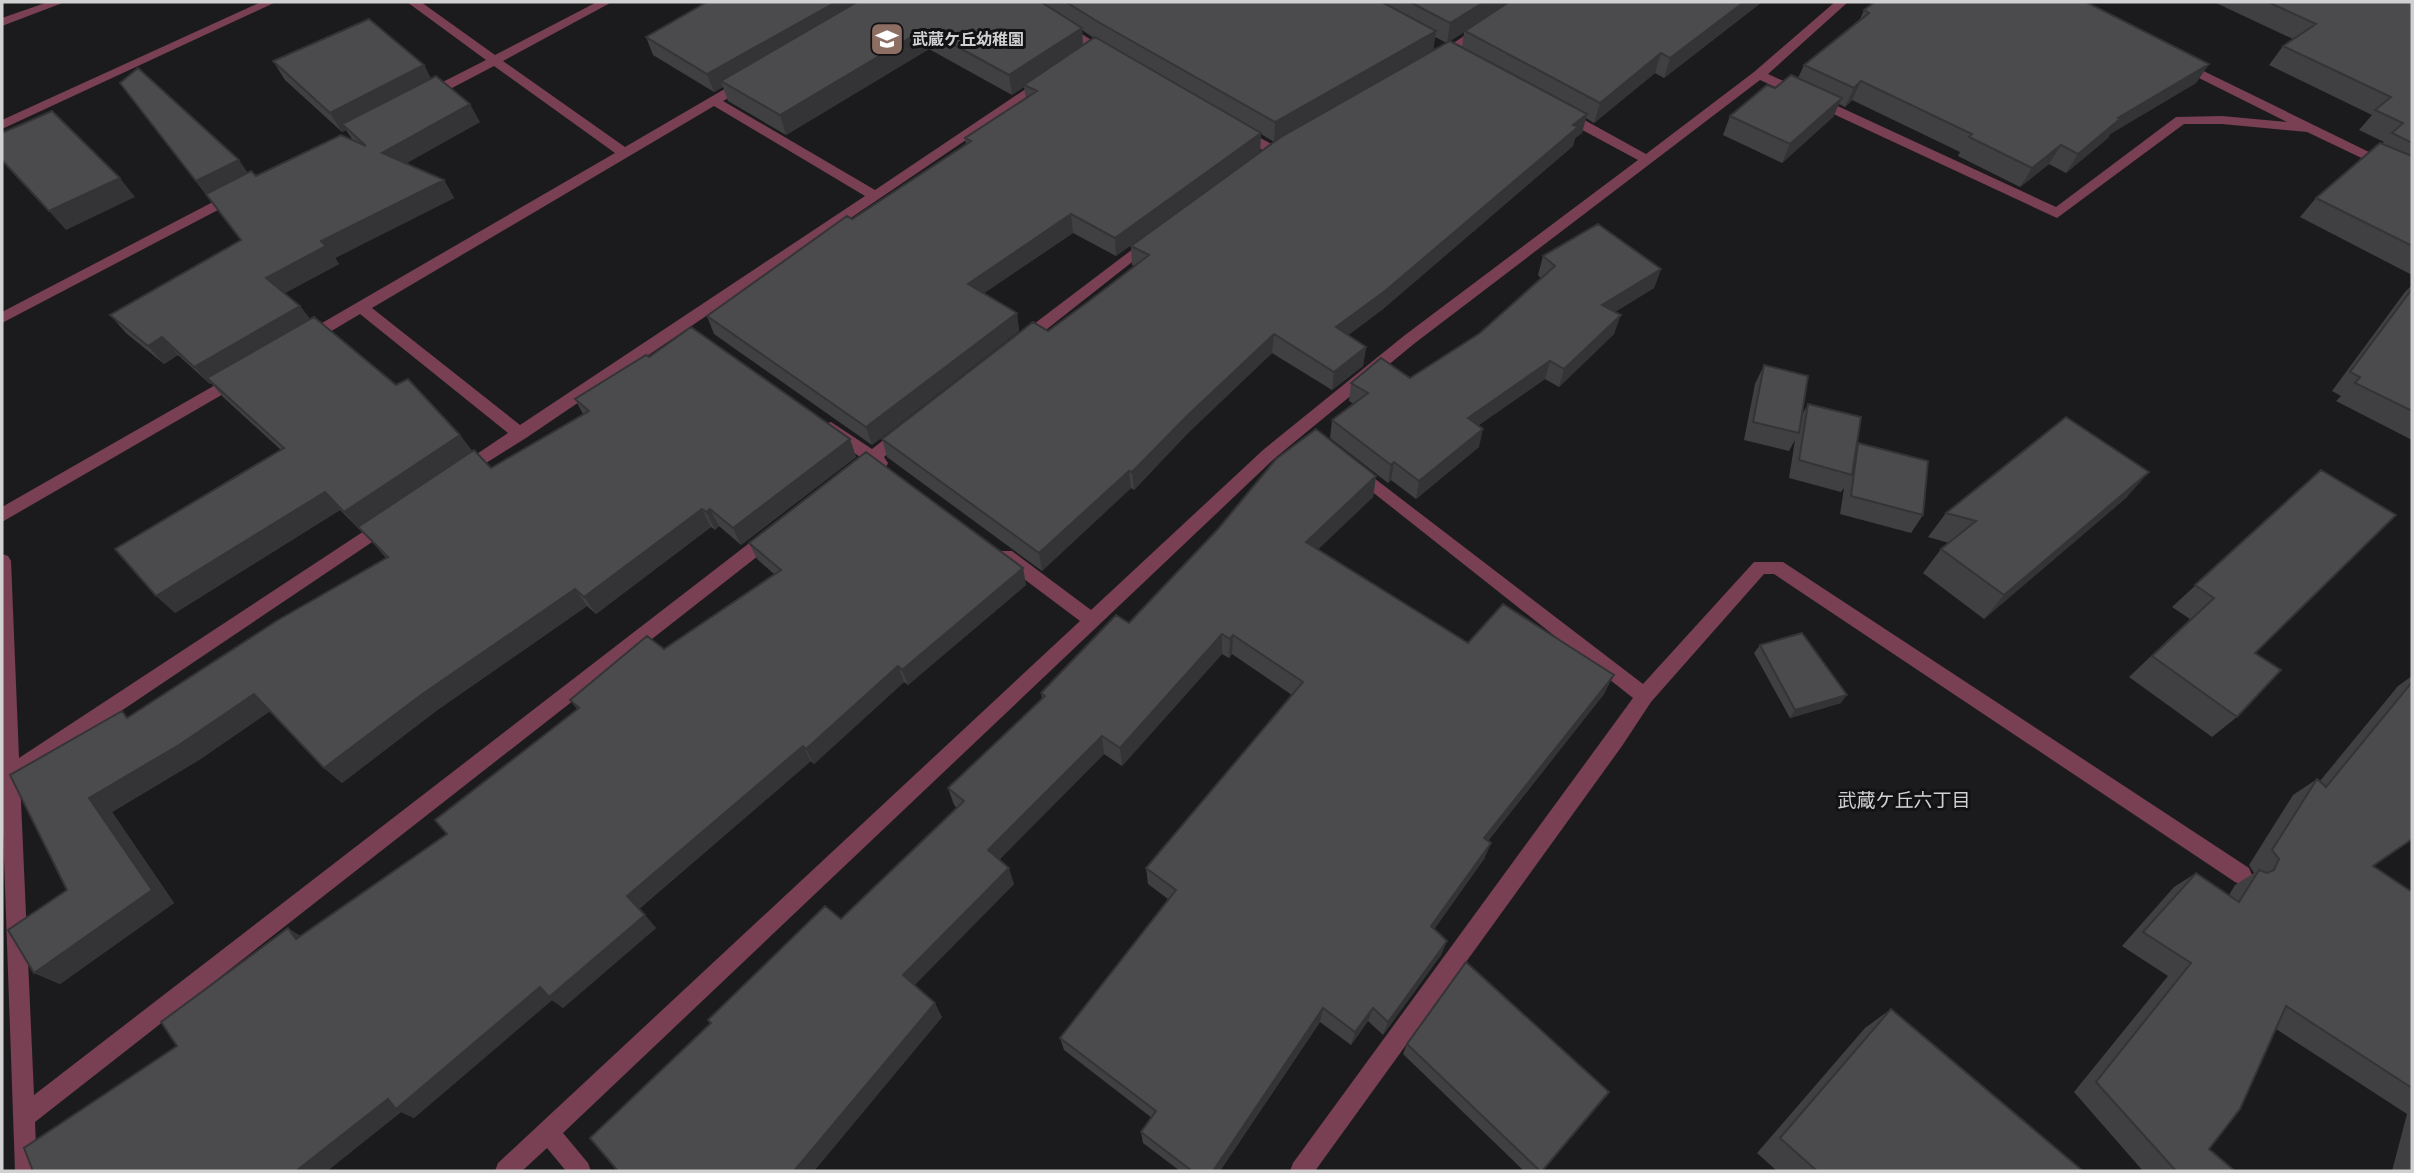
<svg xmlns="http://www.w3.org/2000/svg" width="2414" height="1173" font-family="Helvetica,'Noto Sans JP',sans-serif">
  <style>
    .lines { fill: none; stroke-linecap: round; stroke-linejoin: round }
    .minor { fill: #784052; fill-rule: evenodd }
    .wall { fill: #404043; fill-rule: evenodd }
    .shaded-wall { fill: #343437 }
    .building { fill: #4b4b4e; stroke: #343437; stroke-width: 2 }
    .labels { text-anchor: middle; stroke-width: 6; stroke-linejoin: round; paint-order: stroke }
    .far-poi-label { font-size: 16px; font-weight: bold; fill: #d1d1d2; stroke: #121214; text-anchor: start }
    .neighbourhood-label { font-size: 19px; fill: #d1d1d2; stroke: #121214 }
  </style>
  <rect width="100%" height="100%" fill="#1b1b1d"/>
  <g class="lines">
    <!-- minor -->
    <path class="minor" d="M48,2H65L2,26V18Z
      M261,2H276L2,129V120Z
      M407,2H421L495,55L597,2H612L503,61L625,147L740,80H750V86L723,101L875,190L1039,80L1044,79L1050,83L526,438L462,478L454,472L456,468L508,433L360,314L313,342H303L300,338L303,334L615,153L494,66L431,99H421V93L486,60ZM714,106L865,196L520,425L372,308Z
      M1018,2H1032L1113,54L1111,57H1103Z
      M1516,2H1530L1442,60H1434L1432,57Z
      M1835,2H1848L1768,74L2056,207L2176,117L2222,116L2287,122L2179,68V62L2183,61L2412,173V182L2307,132L2222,124H2184L2057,218L1760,80L1415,343L1275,458L563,1133L588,1163L591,1171H566L547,1148L522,1171H495L498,1163L1080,621L1000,561L997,556L1000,551H1012L1091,610L1263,450L1405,335L1638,160L1560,118V112H1570L1646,154L1754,72Z
      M1240,127L1279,148L1281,151L1274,155L1269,154L1235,134L1233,131Z
      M234,191L239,193V199L2,323V312Z
      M1150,236L1155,238V244L1028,344H1018L1015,340L1018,336Z
      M238,372L246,378L244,382L2,522V507Z
      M831,422L872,449L895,431H907L909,435L884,457L888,463L886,467L880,469L872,466L854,477L846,471L860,457L825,432L823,428L825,424Z
      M1357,465L1643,684L1754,562H1783L2249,868L2252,875L2249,882L2242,885L2235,882L1774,574H1764L1651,702L1622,746L1315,1171H1290L1293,1163L1633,698L1351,475L1349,471Z
      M387,516L393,518L395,523L393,528L20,779L34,1095L765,531H777L780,536L777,541L35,1122L37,1171H15L2,802V554L8,556L11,561L19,758Z"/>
  </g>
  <!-- wall -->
  <path class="wall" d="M707,2H1762L1664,78L1655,73L1594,123L1586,118L1582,133L1575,138L1573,146L1383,309L1348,335L1366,347L1363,366L1332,390L1272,353L1188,433L1134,490L1131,488L1042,571L887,457L882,439L1048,331L1089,301L1135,266L1132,265L1131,246L1274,142L1261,134L1260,151L1116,256L1073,233L984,293L1017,313L1019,331L872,445L714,334L707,316L852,219L966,145L965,138L1026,99L1024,87L1012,95L929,49L786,135L728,101L723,87L714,92L653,55L646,37ZM1082,30L1094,38L1083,45ZM1464,32L1462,47L1448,42ZM1435,37L1447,43L1433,51Z
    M2214,2H2412V275L2300,217L2316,198L2384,142L2359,130L2372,115L2269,65L2283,46L2293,39Z
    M1864,10L2209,64L2196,83L2110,134L2108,138L2066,173L2049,164L2020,187L1958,156L1960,152L1852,100L1845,107L1839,104L1833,117L1782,163L1723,135L1730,116L1775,88L1798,78L1804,65L1860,19Z
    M273,61L424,65L431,79L480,122L406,163L444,180L454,198L335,258L339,264L284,293L300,306L310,319L460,435L472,451L491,468L583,414L575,399L649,357L850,439L856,457L741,545L719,526L715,530L711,527L596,614L587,606L436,711L342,783L324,768L270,711L199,760L112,812L174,903L60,984L34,973L67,890L130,716L386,558L360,528L359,529L340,510L175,613L281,450L223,397L211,383L210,384L178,355L164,364L126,333L110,315L241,240L120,83L248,173L256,176L352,139L346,130L342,132L285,80Z
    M1543,256L1661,269L1654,288L1615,312L1614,334L1559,387L1545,379L1479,425V447L1416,499L1391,480L1388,483L1330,438L1332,420L1354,404L1349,401L1351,383L1410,378L1480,333L1541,278L1538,275Z
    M2412,285V440L2336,401L2341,396L2332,391L2405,292Z
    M1764,365L1802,415L1808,404L1856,447L1858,443L1923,515L1911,533L1840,514L1844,488L1841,492L1789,478L1795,440L1789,451L1744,440L1755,384Z
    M2321,470L2255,653L2237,717L2212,737L2129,677L2190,619L2172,607Z
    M1376,476L1373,497L1318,549L1468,643L1604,694L1488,841L1491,843L1484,859L1434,929L1447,941L1441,955L1383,1035L1368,1021L1351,1045L1320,1022L1220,1171H1180L1143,1143L1141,1132L1152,1118L1064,1050L1060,1038L1168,899L1148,884L1146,868L1292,695L1232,654L1229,658L1222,654L1122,766L1104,754L999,860L1014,884L914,985L942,1017L814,1171H618L841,919L957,808L954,805L948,788L1042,699L1041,693L1129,623Z
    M2127,497L1984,619L1923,573L1941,549L1949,543L1928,537L1946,513Z
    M749,543L1023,568L1026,585L908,685L904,682L814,764L811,761L639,909L656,928L563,1008L552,1000L414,1118L401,1112L327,1171H33L301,936L447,834L577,709L570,700L664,649L774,574L757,559Z
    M1760,645L1841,703L1790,718L1754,653Z
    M2412,676V839L2373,866L2412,892V1171H2392L2407,1114L2276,1029L2209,1149L2235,1171H2143L2074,1092L2168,976L2122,946L2174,887L2196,873L2229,895L2235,885L2254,873L2249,865L2293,795L2317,779L2320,781L2398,686Z
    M1891,1009L2083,1171H1777L1757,1153L1865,1028Z
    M1407,1044L1542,1171H1524L1403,1054Z"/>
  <!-- shaded-wall -->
  <path class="shaded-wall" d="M836,2H871L721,81L723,87L714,92L707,74Z
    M1484,2H1512L1447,43L1450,23Z
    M1744,2H1762L1664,78L1670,58Z
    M1082,28L1083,48L1024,85V87L1012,95L1009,75Z
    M925,29L929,49L786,135L780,115Z
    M1436,31L1433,51L1274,142L1275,122Z
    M1661,53L1655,73L1594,123L1600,103Z
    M2209,64L2196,83L2110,134L2108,138L2066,173L2078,154L2118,118Z
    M424,65L434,84L342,124L346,130L342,132L330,113Z
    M1861,81L1852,100L1845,107L1854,88Z
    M1842,98L1833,117L1782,163L1790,144Z
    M470,104L480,122L393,171L382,153Z
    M1587,114L1582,133L1575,138L1573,146L1383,309L1334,346L1336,327Z
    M1261,133L1260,151L1116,256L1115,238Z
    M2061,145L2049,164L2020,187L2032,168Z
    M239,160L252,179L210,200L196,181Z
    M120,178L135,197L66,230L49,211Z
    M444,180L454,198L335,258L339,264L280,296L266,278L321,241Z
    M1071,214L1073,233L971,302L968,284Z
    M1661,269L1654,288L1596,323L1602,305Z
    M300,306L314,324L207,378L211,383L210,384L194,367Z
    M1017,313L1019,331L872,445L866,427Z
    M1621,315L1614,334L1559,387L1564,369Z
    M1274,334L1272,353L1188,433L1134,490L1132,472L1188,415Z
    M162,337L178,355L164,364L148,346Z
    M1366,347L1363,366L1332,390L1334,372Z
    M1550,361L1545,379L1463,436L1468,418Z
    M1483,429L1479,447L1416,499L1419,481Z
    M460,435L473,453L359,529L344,512Z
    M850,439L856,457L741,545L733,528Z
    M1394,462L1391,480L1388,483L1391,465Z
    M1129,471L1131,488L1042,571L1039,553Z
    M2149,472L2127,497L1984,619L2004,595Z
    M1376,476L1373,497L1304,563L1306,542Z
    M325,492L340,510L175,613L156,596Z
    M702,509L711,527L596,614L584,597Z
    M710,509L719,526L715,530L706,512Z
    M1023,568L1026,585L908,685L902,670Z
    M575,589L587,606L436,711L342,783L324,768L421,695Z
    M1222,634V654L1122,766L1120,748Z
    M1233,635L1232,654L1229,658L1230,639Z
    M898,666L904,682L814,764L806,749Z
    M1614,675L1604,694L1477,854L1484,838Z
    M254,694L272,710L199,760L112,812L174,903L60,984L34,973L152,890L89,798Z
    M1847,695L1841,703L1790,718L1795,710Z
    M1102,736L1104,754L993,866L988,850Z
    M803,746L811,761L638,909L627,896Z
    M1491,843L1484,859L1426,941L1431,926Z
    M1009,868L1014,884L911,989L903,975Z
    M645,915L656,928L563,1008L552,1000L414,1118L401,1112L327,1171H296L388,1099L540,987Z
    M288,928L307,940L296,939Z
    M1447,941L1441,955L1383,1035L1388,1022Z
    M935,1003L942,1017L814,1171H794Z
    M1323,1008L1320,1022L1220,1171H1213Z
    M1373,1008L1368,1021L1351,1045L1355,1032Z"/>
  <!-- building -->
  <path class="building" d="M707,2H836L707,74L646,37Z
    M857,2H1041L1082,28L1009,75L925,29L780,115L721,81Z
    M1066,2H1382L1436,31L1275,122L1100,23Z
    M1410,2H1484L1450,23Z
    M1509,2H1744L1670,58L1661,53L1600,103L1465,31Z
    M1875,2H2086L2209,64L2118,118L2120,119L2078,154L2061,145L2032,168L1969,137L1972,134L1861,81L1854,88L1804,65L1869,13L1864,10Z
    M2268,2H2412V143L2392,133L2403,123L2375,110L2391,97L2283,46L2316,24Z
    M369,19L424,65L330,113L273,61Z
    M1095,37L1261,133L1115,238L1071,214L968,284L1017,313L866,427L707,316L847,216L852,219L971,141L965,138L1037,91L1024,85Z
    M1450,41L1587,114L1573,125L1578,127L1385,291L1336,327L1366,347L1334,372L1274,334L1188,415L1132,472L1129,471L1039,553L882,439L1033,322L1048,331L1089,301L1149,255L1131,246L1281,137Z
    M138,68L239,160L196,181L120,83Z
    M1791,75L1842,98L1790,144L1730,116L1767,85L1775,88Z
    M436,76L470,104L382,153L444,180L321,241L326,246L266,278L300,306L194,367L162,337L148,346L110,315L241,240L206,194L251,171L256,176L341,135L366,146L342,124Z
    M52,111L120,178L49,211L2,160V133Z
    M2380,143L2412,156V246L2316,198Z
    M1598,224L1661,269L1602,305L1621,315L1564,369L1550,361L1468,418L1483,429L1419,481L1394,462L1391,465L1332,420L1368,393L1351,383L1381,358L1410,378L1480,333L1555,266L1543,256Z
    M2412,289V411L2355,383L2360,377L2350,372Z
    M314,317L396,385L408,379L460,435L344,512L325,492L156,596L115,549L284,448L207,378Z
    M691,327L850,439L733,528L710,509L706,512L702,509L584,597L575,589L421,695L324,768L254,694L179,745L89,798L152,890L34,973L8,930L67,890L10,775L122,711L127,718L278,620L388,557L358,527L474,450L491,468L589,411L575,399L646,355L649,357Z
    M1764,365L1808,376L1799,433L1753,422Z
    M1808,404L1861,417L1852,475L1799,460Z
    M2066,417L2149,472L2004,595L1941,549L1976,521L1946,513Z
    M1316,429L1376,476L1306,542L1468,643L1503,604L1614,675L1484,838L1491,843L1431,926L1447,941L1388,1022L1373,1008L1355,1032L1323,1008L1213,1171H1192L1141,1132L1156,1111L1060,1038L1176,890L1146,868L1303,682L1233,635L1230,639L1222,634L1120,748L1102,736L988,850L1009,868L903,975L935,1003L794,1171H618L590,1138L711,1023L708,1020L825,906L841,919L964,801L948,788L1045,696L1041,693L1116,615L1129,623L1218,529L1276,459Z
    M1858,443L1928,461L1923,515L1851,496Z
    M866,452L1023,568L902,670L898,666L806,749L803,746L627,896L645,915L549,997L540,987L396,1109L388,1099L296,1171H33L24,1148L177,1046L161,1022L288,928L296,939L447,834L435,820L579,708L570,700L647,636L664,649L781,570L749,543Z
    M2321,470L2396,515L2255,653L2281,670L2237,717L2152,656L2214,598L2195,585Z
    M1802,633L1847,695L1795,710L1760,645Z
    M2412,682V839L2373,866L2412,892V1088L2286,1006L2240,1109L2209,1149L2235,1171H2176L2096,1082L2191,963L2143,932L2196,873L2239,902L2259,870L2267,873L2274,870L2279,859L2272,850L2317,779L2326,787Z
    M1466,962L1609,1092L1542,1171H1540L1407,1044Z
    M1891,1009L2083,1171H1817L1780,1138Z"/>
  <!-- icons -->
  <defs>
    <g id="school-square" transform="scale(1.75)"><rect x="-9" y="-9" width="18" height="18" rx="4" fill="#8d6e63" stroke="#121214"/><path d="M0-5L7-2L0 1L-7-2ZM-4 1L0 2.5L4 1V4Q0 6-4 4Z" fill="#fff"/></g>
  </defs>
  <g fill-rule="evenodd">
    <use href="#school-square" x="887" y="39"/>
  </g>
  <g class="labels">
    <!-- far-poi labels -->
    <g class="far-poi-label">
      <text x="912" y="45">武蔵ケ丘幼稚園</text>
    </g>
    <!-- neighbourhood labels -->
    <g class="neighbourhood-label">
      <text x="1904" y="807">武蔵ケ丘六丁目</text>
    </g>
  </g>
  <!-- border -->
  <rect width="2414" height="1173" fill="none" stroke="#d1d1d2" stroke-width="7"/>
</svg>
